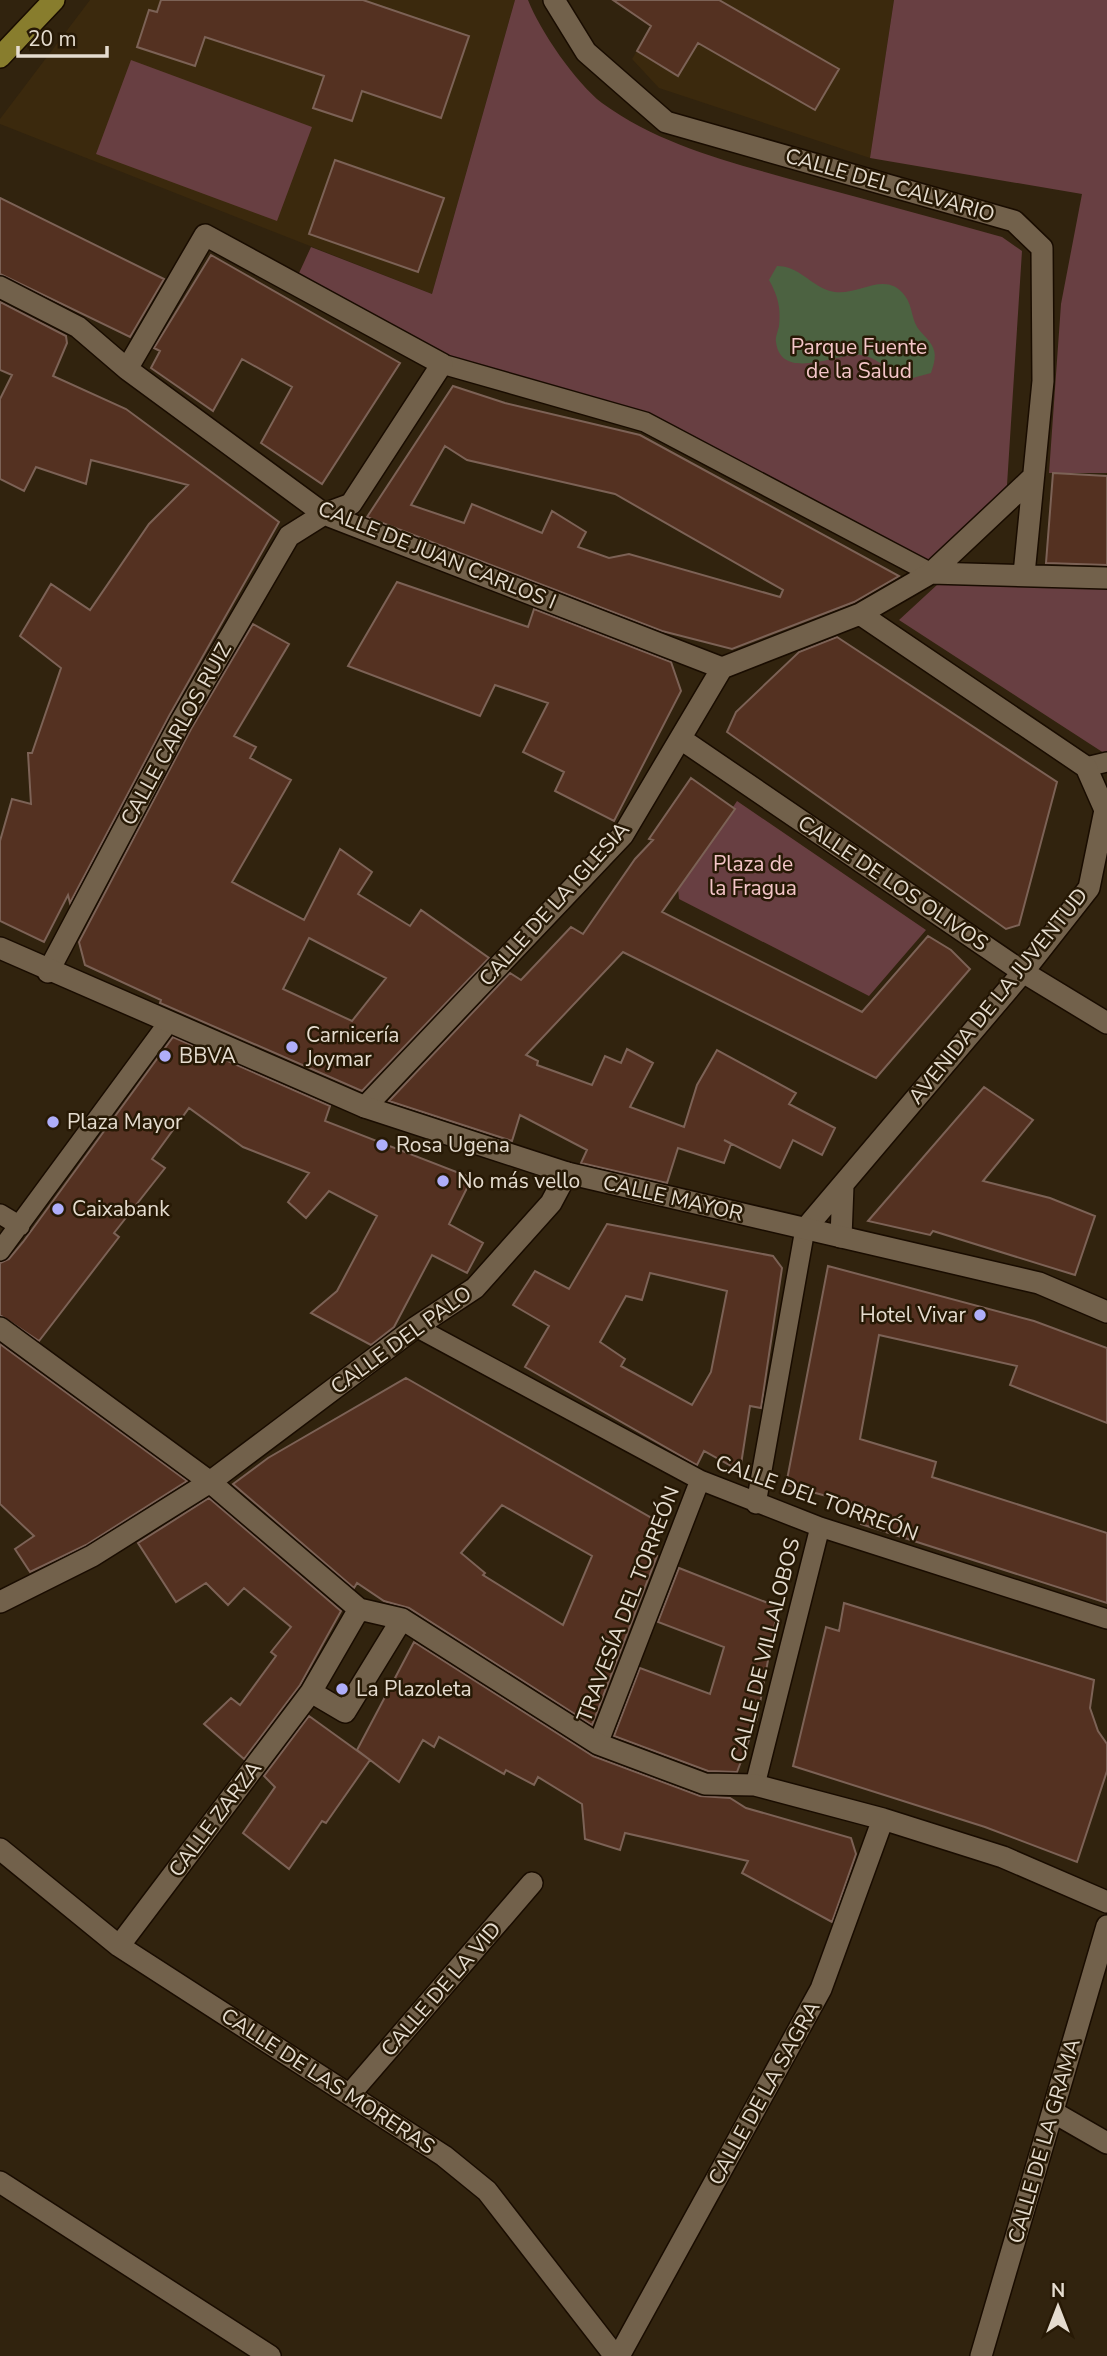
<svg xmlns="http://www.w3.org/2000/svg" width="1107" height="2356" font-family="'Nunito Sans',sans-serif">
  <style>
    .built { fill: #3b290d }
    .green { fill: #683f42 }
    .water { fill: #4c6241 }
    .building { fill: #543121; stroke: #7c6256; stroke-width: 2; fill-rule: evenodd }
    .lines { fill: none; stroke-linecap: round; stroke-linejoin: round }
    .pedestrian-casing { stroke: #190c00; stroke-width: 22 }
    .minor-casing { stroke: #190c00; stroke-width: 24 }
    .tertiary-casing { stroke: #190c00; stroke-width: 24 }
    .primary-casing { stroke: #190c00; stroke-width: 24 }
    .pedestrian { stroke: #72614b; stroke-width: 19 }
    .minor { stroke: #72614b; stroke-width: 21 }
    .tertiary { stroke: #72614b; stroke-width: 21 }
    .primary { stroke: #887d2d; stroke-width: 21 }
    .poi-dot { fill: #afaefa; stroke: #271905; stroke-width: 2.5 }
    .labels { text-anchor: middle; stroke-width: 5; stroke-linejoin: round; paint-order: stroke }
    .street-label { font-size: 21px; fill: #e5dccf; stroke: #271905 }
    .park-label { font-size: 21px; fill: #f5c6c9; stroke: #271905 }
    .poi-label { font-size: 21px; fill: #e5dccf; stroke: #271905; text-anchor: start }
  </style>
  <rect width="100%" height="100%" fill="#31230e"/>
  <!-- built -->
  <path class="built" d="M90,0H515L432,294L0,124V119Z
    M667,0H894L870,158L659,88L632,59Z"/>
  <!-- green -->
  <path class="green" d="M515,0H528C540,31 576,83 602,103C662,147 737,164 808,184C873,201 937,219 1002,237L1022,251L1007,485L931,573L645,422L442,364L294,284L311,247L432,294Z
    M894,0H1107V473H1049L1061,304L1082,194L870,158Z
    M131,60L312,127L277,221L96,154Z
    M938,584L1107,588V755L899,620Z
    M737,801L926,930L869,996L679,899L678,889Z"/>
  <!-- water -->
  <path class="water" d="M777,266C799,266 810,285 830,291C856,299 885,268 905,296C913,306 911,321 920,331C934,346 939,351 931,373L909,379C891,374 878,357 861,355C839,352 781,383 776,342C775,338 778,331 779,326C781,308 778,296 769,280Z"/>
  <!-- building -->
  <path class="building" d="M161,0H363L469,36L441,118L362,91L352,121L313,108L324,76L205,37L195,66L137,47L149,10L157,12Z
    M613,0H719L839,69L815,110L698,43L678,76L637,51L651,26Z
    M335,160L444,198L418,272L309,234Z
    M0,198L164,279L130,337L0,274Z
    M211,255L400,363L322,484L261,443L292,387L242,359L213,411L151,368L160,351L154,348Z
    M0,302L66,336L67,343L53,376L126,409L279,522L169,716L70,903L68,895L44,942L0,921V841L12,799L31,804L28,753H32L61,668L20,636L51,584L90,610L149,524L188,485L91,460L86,484L36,467L24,491L0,479V399L12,375L0,370Z
    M453,386L505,403L640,435L899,576L854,602L732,649L662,631L367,517ZM445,446L467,460L615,494L783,590L780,597L629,554L609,558L578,547L586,532L552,511L542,533L472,504L464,523L411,505Z
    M1053,473L1107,476V565L1046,563Z
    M397,582L528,627L534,609L671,662L681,691L614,821L555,791L564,772L523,752L548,703L495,685L480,716L348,666Z
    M253,624L289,644L234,736L256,747L250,758L291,780L232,882L304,920L340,849L372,872L358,894L410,926L421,910L489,958L362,1091L160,1003L161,1000L85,965L79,942L191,729ZM309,938L386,978L352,1021L283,989Z
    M837,637L1057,782L1019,925L1006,929L727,732L736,712L799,652Z
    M691,778L735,809L662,912L862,1012L928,936L951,950L970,969L876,1078L623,952L526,1055L538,1061L537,1065L592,1085L605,1056L621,1063L627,1049L653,1063L630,1107L684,1127L697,1085L717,1050L796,1093L789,1104L835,1128L822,1155L793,1140L780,1168L724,1140L731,1144L724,1163L678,1148L667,1183L581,1163L587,1150L520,1115L512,1141L389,1101L510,973L521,980L571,927L583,934L635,859L653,840L649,839Z
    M173,1037L330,1106L325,1121L472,1178L449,1224L483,1243L467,1273L432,1255L394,1327L371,1345L311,1313L337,1291L377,1216L329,1191L306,1218L288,1202L309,1173L243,1147L189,1108L152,1159L165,1168L114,1233L119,1237L39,1341L0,1315V1263L9,1259L23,1242Z
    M984,1087L1033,1120L983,1181L1050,1198L1095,1216L1075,1275L933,1231L930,1235L868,1221Z
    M607,1224L773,1256L782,1268L761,1408L750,1406L740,1471L704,1451L697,1465L525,1367L549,1326L513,1305L535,1271L569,1289ZM650,1273L727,1291L711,1372L692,1405L621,1366L625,1359L600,1342L626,1296L642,1300Z
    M828,1266L1034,1321L1107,1348V1423L1010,1385L1017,1366L879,1335L860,1439L936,1462L932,1477L1107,1533V1603L861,1524L867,1507L786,1485Z
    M0,1344L187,1481L86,1545L30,1572L15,1549L34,1536L0,1504Z
    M406,1378L662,1524L648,1551L657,1556L592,1725L409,1608L384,1601L357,1583L354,1588L233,1484L268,1458ZM502,1505L592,1556L563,1625L483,1575L485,1573L461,1553Z
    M209,1498L341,1611L300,1685L244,1759L204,1724L231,1698L240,1705L276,1656L271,1652L291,1627L244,1588L228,1605L206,1583L176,1602L138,1543Z
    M679,1568L778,1607L757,1719L737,1772L708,1771L614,1736L640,1668L710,1694L724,1647L658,1622Z
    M844,1603L1094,1680L1090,1708L1098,1731L1107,1744V1771L1077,1862L985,1827L793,1766L826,1627L839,1631Z
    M414,1642L593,1756L700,1796L730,1798L746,1808L851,1838L856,1854L832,1922L742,1873L748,1861L625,1833L620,1850L585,1839L582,1804L538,1777L534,1785L506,1770L504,1774L439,1737L434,1747L423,1740L399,1782L357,1750Z
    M309,1716L370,1760L326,1823L322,1821L289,1869L243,1833L275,1787L264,1776Z"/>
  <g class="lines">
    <!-- pedestrian casing -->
    <g class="pedestrian-casing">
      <path id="pedestrian" d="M442,364L645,422L931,573
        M1086,767L1107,762
        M0,1214L20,1226
        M0,1251L168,1023
        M416,1327L700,1480L820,1527L1107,1619
        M756,1504L805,1229
        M598,1744L700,1480
        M755,1785L820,1527"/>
    </g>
    <!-- minor casing -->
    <g class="minor-casing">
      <path id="minor" d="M554,0L586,52L666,122L1014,221L1042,248L1043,381L1024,574
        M0,287L78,327L127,369L324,514L722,668
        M931,573L1031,479
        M681,739L1023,972L1107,1023
        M48,972L180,723L289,536L324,514L351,504L442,364L205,235L127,369
        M365,1107L623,835L722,668L860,614L931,573L1107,578
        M805,1229L1023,972L1089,888L1105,810L1086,767L860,614
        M841,1237L843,1186
        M0,1328L210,1482L359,1609L402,1619L598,1744L705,1784L755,1785L883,1819L1003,1857L1107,1902
        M0,1602L92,1556L210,1482L416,1327L475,1288L551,1203L567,1173
        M311,1692L345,1712L402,1619
        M0,1849L119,1946L444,2156L487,2191L615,2356
        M119,1946L311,1692L359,1609
        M350,2094L532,1883
        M1053,2112L1107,2143
        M0,2182L270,2356
        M619,2356L821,1989L883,1819
        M981,2356L1107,1926"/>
    </g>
    <!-- tertiary casing -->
    <g class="tertiary-casing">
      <path id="tertiary" d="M0,948L365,1107L567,1173L1039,1283L1107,1312"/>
    </g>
    <!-- primary casing -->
    <g class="primary-casing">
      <path id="primary" d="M0,57L54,0"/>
    </g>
    <!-- pedestrian -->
    <use href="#pedestrian" class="pedestrian"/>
    <!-- minor -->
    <use href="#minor" class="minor"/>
    <!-- tertiary -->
    <use href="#tertiary" class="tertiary"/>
    <!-- primary -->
    <use href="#primary" class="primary"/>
  </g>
  <!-- markers -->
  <g class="poi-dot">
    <circle cx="292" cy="1047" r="7"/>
    <circle cx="165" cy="1056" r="7"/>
    <circle cx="53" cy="1122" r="7"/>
    <circle cx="382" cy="1145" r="7"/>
    <circle cx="443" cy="1181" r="7"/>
    <circle cx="58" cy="1209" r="7"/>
    <circle cx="980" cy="1315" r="7"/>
    <circle cx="342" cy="1689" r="7"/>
  </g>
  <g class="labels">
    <!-- street labels -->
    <g class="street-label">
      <text transform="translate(890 185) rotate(16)" y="7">CALLE DEL CALVARIO</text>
      <text transform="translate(437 555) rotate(22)" y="7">CALLE DE JUAN CARLOS I</text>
      <text transform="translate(176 734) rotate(-61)" y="7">CALLE CARLOS RUIZ</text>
      <text transform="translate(893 883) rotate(34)" y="7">CALLE DE LOS OLIVOS</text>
      <text transform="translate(554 904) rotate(-48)" y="7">CALLE DE LA IGLESIA</text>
      <text transform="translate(998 996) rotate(-51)" y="7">AVENIDA DE LA JUVENTUD</text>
      <text transform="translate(673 1198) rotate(13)" y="7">CALLE MAYOR</text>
      <text transform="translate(401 1340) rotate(-36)" y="7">CALLE DEL PALO</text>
      <text transform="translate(817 1498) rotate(20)" y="7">CALLE DEL TORREÓN</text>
      <text transform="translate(628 1604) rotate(-69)" y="7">TRAVESÍA DEL TORREÓN</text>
      <text transform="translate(765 1650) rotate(-76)" y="7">CALLE DE VILLALOBOS</text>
      <text transform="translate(215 1819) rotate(-53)" y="7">CALLE ZARZA</text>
      <text transform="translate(441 1989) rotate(-49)" y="7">CALLE DE LA VID</text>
      <text transform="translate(328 2081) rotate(33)" y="7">CALLE DE LAS MORERAS</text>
      <text transform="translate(764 2093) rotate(-61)" y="7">CALLE DE LA SAGRA</text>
      <text transform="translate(1044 2141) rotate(-74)" y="7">CALLE DE LA GRAMA</text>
    </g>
    <!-- park labels -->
    <g class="park-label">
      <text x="859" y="354">Parque Fuente<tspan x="859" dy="24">de la Salud</tspan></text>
      <text x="753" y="871">Plaza de<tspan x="753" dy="24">la Fragua</tspan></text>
    </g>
    <!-- poi labels -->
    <g class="poi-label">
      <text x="306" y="1042">Carnicería<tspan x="306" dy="24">Joymar</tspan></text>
      <text x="179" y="1063">BBVA</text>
      <text x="67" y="1129">Plaza Mayor</text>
      <text x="396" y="1152">Rosa Ugena</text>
      <text x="457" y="1188">No más vello</text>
      <text x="72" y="1216">Caixabank</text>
      <text x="966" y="1322" text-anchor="end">Hotel Vivar</text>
      <text x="356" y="1696">La Plazoleta</text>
    </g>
  </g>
  <!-- north arrow -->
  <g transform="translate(1058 2307)" stroke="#271905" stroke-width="5" paint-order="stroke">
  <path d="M0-5L12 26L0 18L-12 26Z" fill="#e5dccf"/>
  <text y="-10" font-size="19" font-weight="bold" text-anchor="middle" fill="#e5dccf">N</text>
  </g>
  <!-- scale -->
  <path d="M18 46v10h89v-10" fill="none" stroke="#e5dccf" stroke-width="3.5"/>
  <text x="28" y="46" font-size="21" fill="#e5dccf" stroke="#271905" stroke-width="5" paint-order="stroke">20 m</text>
</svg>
